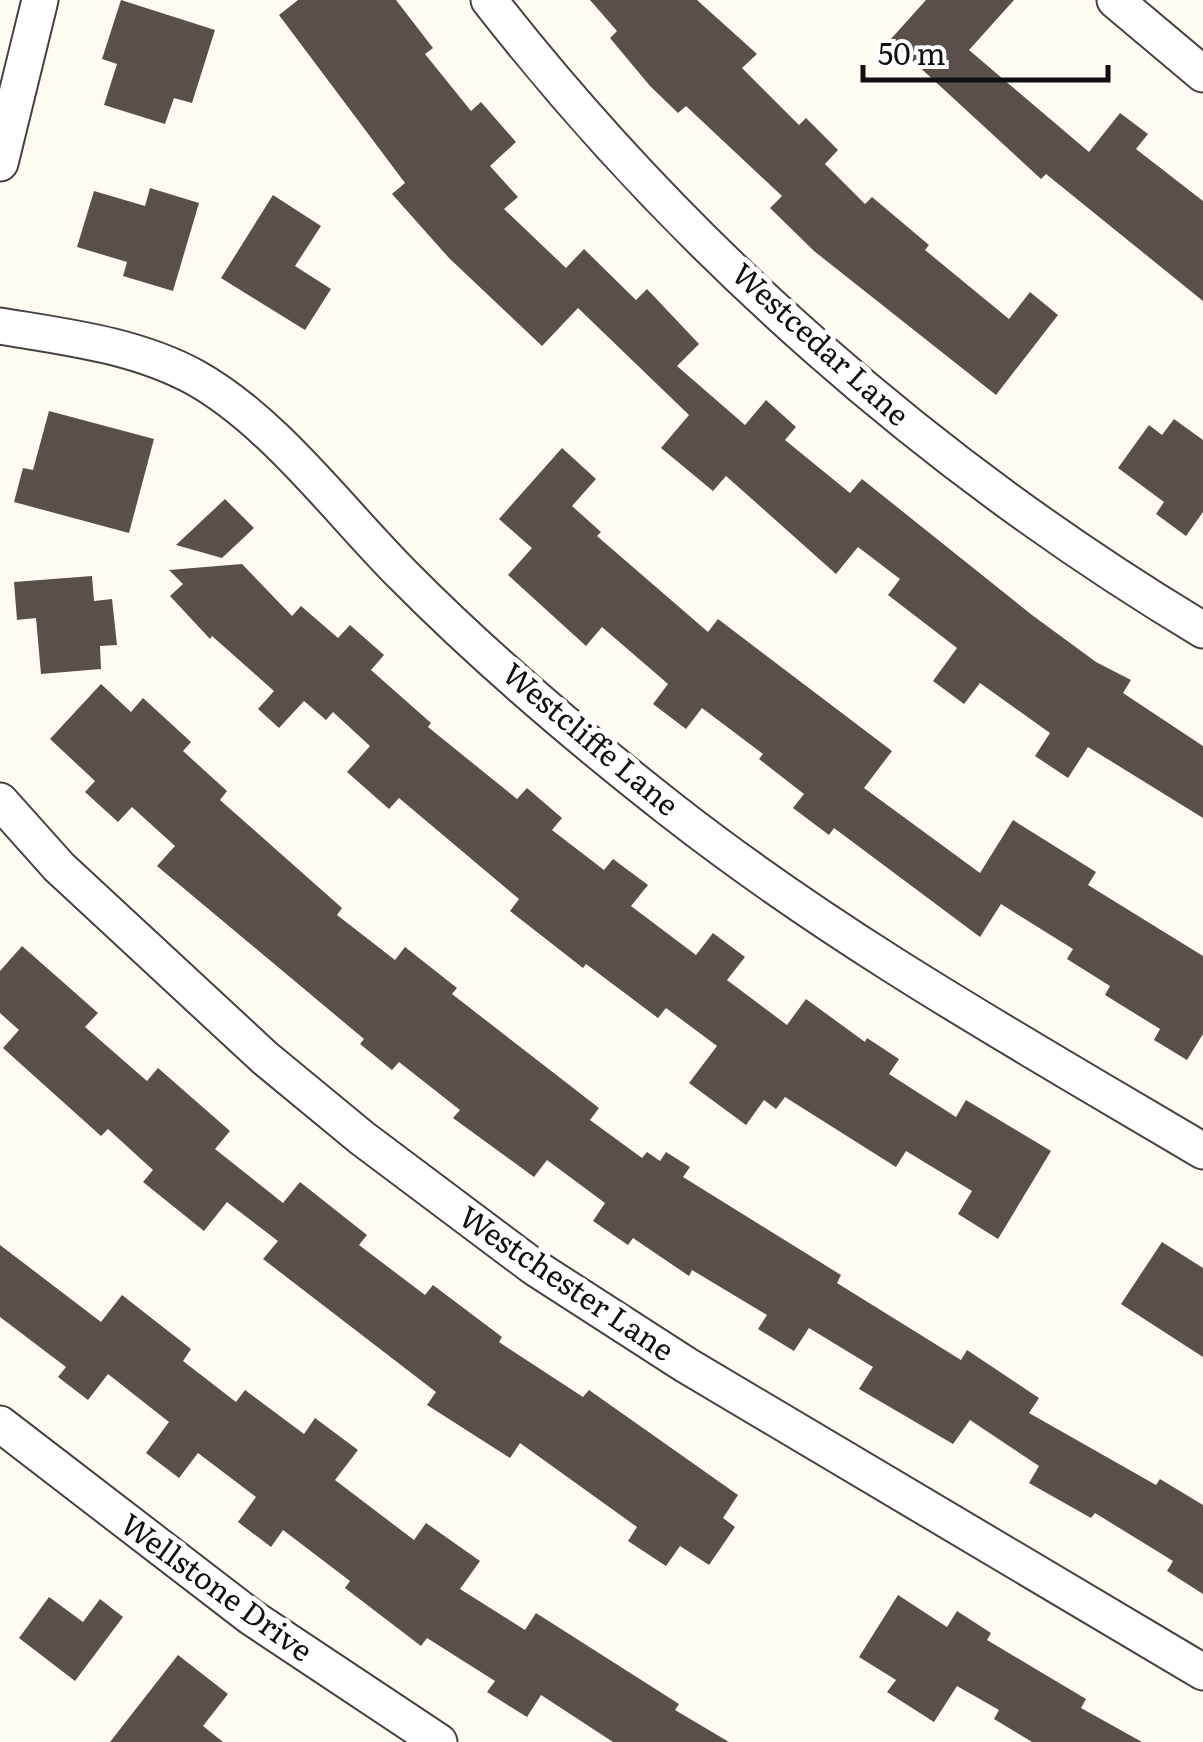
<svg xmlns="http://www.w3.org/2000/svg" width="1203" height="1742" font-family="Literata,serif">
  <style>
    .building { fill: #59504b }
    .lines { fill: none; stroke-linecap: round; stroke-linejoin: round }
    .minor-casing { stroke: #434343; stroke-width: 39 }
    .minor { stroke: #fff; stroke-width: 35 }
    .labels { text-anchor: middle; stroke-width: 10; stroke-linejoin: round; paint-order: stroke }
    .street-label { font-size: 30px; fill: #101010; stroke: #fff }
  </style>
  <rect width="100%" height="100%" fill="#fffbf2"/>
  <!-- building -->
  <path class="building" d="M121,0L215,30L192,103L174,98L165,124L104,105L117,64L102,59Z
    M298,0H396L433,48L425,54L471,111L481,102L516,142L490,166L518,197L504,209L566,268L584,249L636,300L647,289L699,344L677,366L745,425L766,400L796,427L785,440L850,493L862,479L1032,615L1096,662L1131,680L1123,693L1203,746V818L1088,747L1068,778L1035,756L1050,733L980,683L964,704L933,681L957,648L888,595L900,579L858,547L836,574L726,476L713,491L661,448L689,415L578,308L542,346L449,258L392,194L405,183L279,15Z
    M590,0H697L757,54L742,68L799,125L806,118L838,150L825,164L865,204L872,197L929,245L925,250L1009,319L1030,292L1058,315L996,395L814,251L770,208L782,196L686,106L678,113L650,86L610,38L617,31Z
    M926,0H1014L969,50L1089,152L1120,113L1148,134L1136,149L1203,201V301L1046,174L1041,179L890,40Z
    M150,188L199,203L173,291L123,276L127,262L77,247L94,191L145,206Z
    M273,195L321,226L295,266L331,289L305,330L221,278Z
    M49,411L154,439L129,533L14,502L23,468L33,470Z
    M1174,419L1203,440V512L1186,536L1156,514L1164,502L1118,468L1149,425L1162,435Z
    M562,448L596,479L572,506L601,532L597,536L708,632L718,619L892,751L864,788L980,873L1013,820L1096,872L1088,885L1203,956V1034L1187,1060L1154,1040L1160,1029L1105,995L1110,986L1067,959L1073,949L1001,904L980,937L834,828L829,835L793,808L804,794L759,759L763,754L702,708L686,729L653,704L668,684L602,627L586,646L508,575L532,548L499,519Z
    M225,499L254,528L222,558L176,545Z
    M242,564L292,616L301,606L338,638L350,625L384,655L371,670L431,723L428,727L517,799L527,788L562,818L552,830L604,870L613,859L648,885L631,906L696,955L713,933L745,957L727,980L787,1025L806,999L865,1042L867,1038L899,1059L889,1074L956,1117L966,1100L1051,1151L998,1239L958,1214L972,1191L906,1151L896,1167L785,1097L776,1109L764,1100L746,1125L689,1083L717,1046L666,1008L658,1018L586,964L583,968L510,911L519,899L399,798L389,809L347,772L370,746L333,712L326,720L304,701L279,728L258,709L274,691L212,636L210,639L170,596L183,584L169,570Z
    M92,576L94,601L112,599L117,645L100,646L101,669L41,674L36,618L17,620L14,582Z
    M101,684L131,712L143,698L191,742L183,751L227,791L220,800L342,908L337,915L395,960L405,947L457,988L452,994L599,1108L590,1120L642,1158L647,1152L660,1161L666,1152L690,1167L683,1177L841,1275L837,1283L961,1360L967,1350L1039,1398L1029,1413L1156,1485L1160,1479L1203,1505V1594L1167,1571L1173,1561L1095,1513L1091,1518L1029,1483L1039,1466L970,1420L953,1444L859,1389L873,1367L809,1328L794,1351L758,1329L767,1315L692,1270L689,1276L633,1238L628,1245L593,1221L605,1203L547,1160L534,1177L453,1118L460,1110L399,1062L392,1070L360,1044L364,1039L157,866L175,846L132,807L118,822L85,792L95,781L50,739Z
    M22,946L98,1013L85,1027L147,1081L158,1068L230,1131L215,1149L283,1203L300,1182L367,1235L359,1245L425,1295L433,1285L502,1337L499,1342L583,1397L589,1390L738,1495L723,1518L735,1527L709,1565L680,1546L666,1566L628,1541L637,1527L520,1443L510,1458L427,1405L436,1392L263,1259L278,1241L227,1202L204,1231L143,1182L153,1170L108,1129L101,1136L3,1048L19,1030L0,1013V971Z
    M1162,1242L1203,1268V1357L1121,1304Z
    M0,1245L101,1322L122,1295L191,1349L183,1361L236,1402L245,1390L304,1434L315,1418L358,1450L335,1480L414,1540L426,1523L480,1561L460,1589L525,1630L536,1613L679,1704L675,1710L729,1742H613L541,1695L527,1717L487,1692L495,1681L427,1638L421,1646L345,1588L350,1581L283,1530L271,1547L238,1522L256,1497L198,1453L179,1478L146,1453L169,1422L108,1374L88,1400L58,1377L66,1367L0,1317Z
    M898,1595L947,1627L957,1611L991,1633L987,1640L1086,1699L1081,1708L1142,1742H1032L994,1719L999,1710L957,1686L934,1722L887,1692L896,1680L859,1657Z
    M49,1597L83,1622L100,1599L123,1617L75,1681L19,1638Z
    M178,1655L228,1694L203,1726L223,1742H110Z"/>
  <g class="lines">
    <!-- minor casing -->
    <g class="minor-casing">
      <path id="minor" d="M489,0C685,251 930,466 1203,630
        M1115,0L1203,74
        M0,163L40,0
        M0,326C66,337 136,345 196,378C274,422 340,512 403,575C486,659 577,736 670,809C837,940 1021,1043 1203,1151
        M0,801L59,867L265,1058L362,1138L534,1267L686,1365L1203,1672
        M0,1424L251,1617L439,1742"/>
    </g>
    <!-- minor -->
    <use href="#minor" class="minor"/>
  </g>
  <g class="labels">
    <!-- street labels -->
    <g class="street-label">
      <text transform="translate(820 345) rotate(42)" y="10">Westcedar Lane</text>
      <text transform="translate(590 740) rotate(40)" y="10">Westcliffe Lane</text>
      <text transform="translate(566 1284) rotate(34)" y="10">Westchester Lane</text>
      <text transform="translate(216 1588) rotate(36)" y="10">Wellstone Drive</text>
    </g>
  </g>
  <!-- scale -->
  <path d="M863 65v15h245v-15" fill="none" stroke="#101010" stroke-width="5"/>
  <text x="878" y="65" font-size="30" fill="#101010" stroke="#ffffff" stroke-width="8" paint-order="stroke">50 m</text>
</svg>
